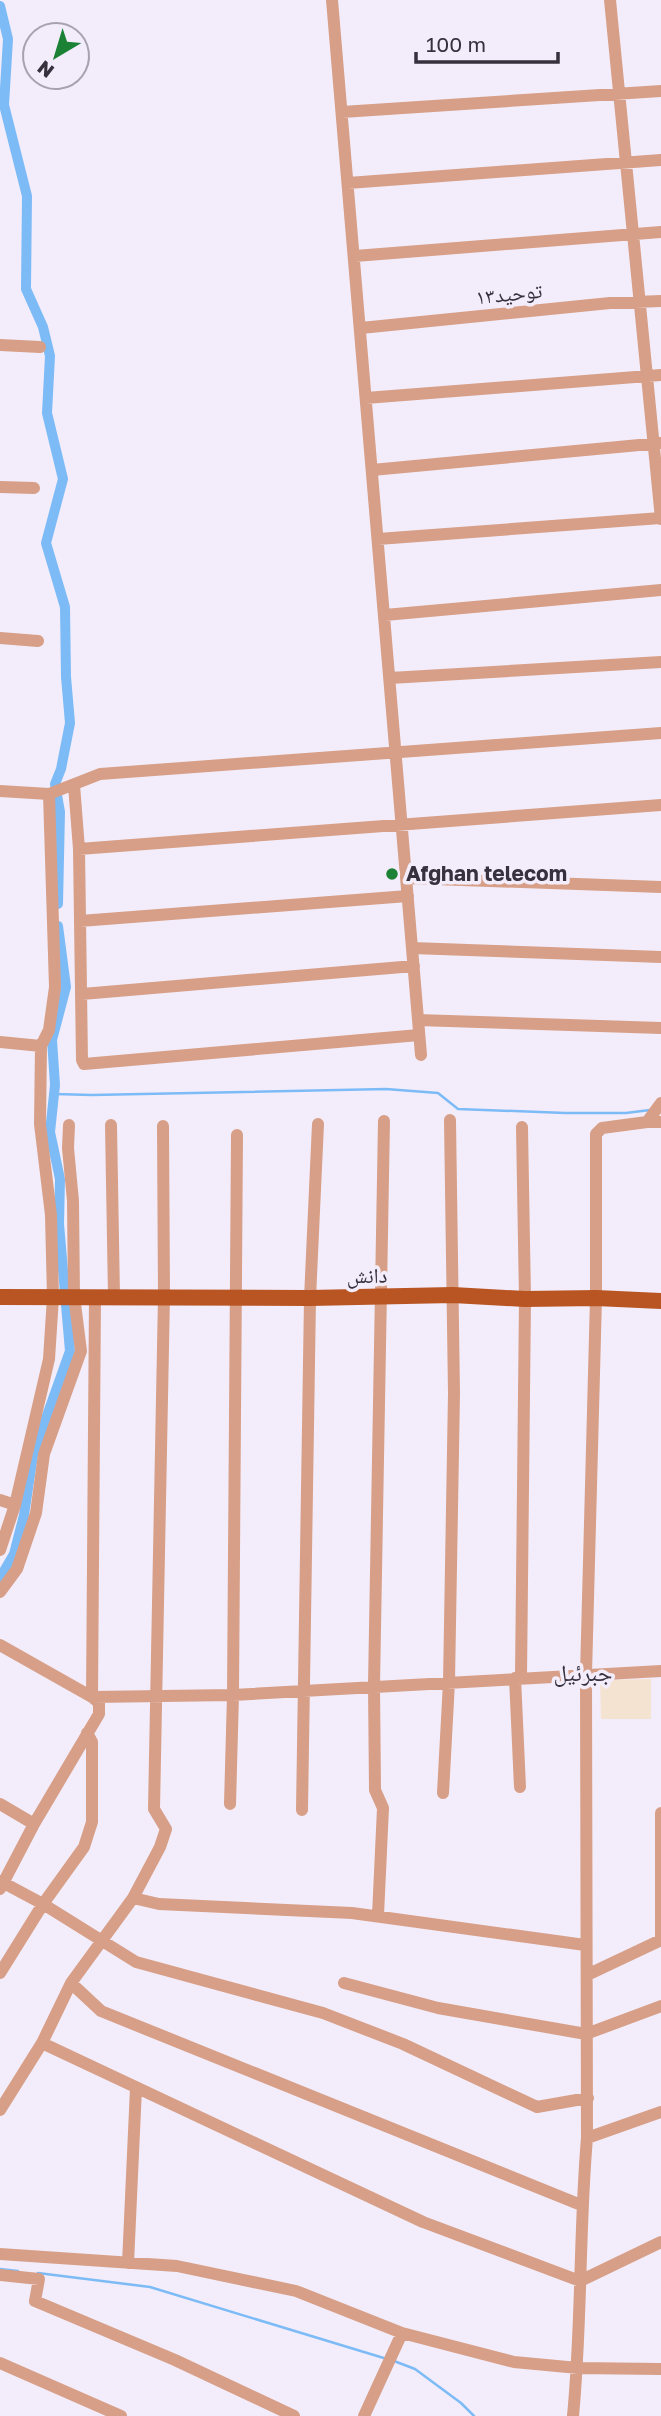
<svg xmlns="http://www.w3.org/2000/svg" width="661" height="2416" font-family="'Golos Text','Noto Naskh Arabic',sans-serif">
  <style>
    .medical { fill: #f5e3d2 }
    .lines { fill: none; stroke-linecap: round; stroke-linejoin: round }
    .stream { stroke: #7dbbf7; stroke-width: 2.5 }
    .canal { stroke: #7dbbf7; stroke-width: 10 }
    .minor { stroke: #d79f87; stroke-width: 12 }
    .major { stroke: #b85523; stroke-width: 16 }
    .poi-dot { fill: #1b8135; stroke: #f3edfb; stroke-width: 2.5 }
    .labels { text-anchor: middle; stroke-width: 7; stroke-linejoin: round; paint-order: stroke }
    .street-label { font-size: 21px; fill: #37313e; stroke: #f3edfb }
    .poi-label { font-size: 21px; font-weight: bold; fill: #37313e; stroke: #f3edfb; text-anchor: start }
    .neighbourhood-label { font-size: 23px; fill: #37313e; stroke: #f3edfb }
  </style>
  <rect width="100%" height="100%" fill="#f3edfb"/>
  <!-- medical -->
  <path class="medical" d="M651,1679V1719H601L600,1680Z"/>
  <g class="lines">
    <!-- stream -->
    <path class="stream" d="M54,1094L92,1095L386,1089L438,1093L458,1109L565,1113H626L650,1110
      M0,2269L18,2271
      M38,2273L150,2287L387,2359
      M394,2361L415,2369L461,2403L474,2416"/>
    <!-- canal -->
    <path class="canal" d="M0,6L8,39L4,105L27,196L26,289L43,327L50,356L47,413L63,479L46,543L65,607L66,677L70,723L61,769L55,784L60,812L58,904
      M0,1578L14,1554L24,1515L33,1455L70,1351L59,1224L60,1179L50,1132L55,1085L52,1040L66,987L58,926"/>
    <!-- minor -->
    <path class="minor" d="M332,0L421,1055
      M610,0L661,519
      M342,112L661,91
      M348,183L661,160
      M355,256L661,232
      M361,328L610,303L661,301
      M0,345L40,347
      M366,398L661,375
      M372,470L661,443
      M0,487L34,488
      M378,539L661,518
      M385,615L661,590
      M0,638L38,641
      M390,678L661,662
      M74,785L79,849L82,1060L84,1064L419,1035
      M0,791L49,794L100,774L661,733
      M79,849L661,805
      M406,878L661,887
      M80,921L408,896
      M412,948L661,957
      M82,994L414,966
      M418,1020L661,1028
      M0,1042L41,1046
      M647,1122L661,1103
      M111,1125L114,1296
      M0,1500L15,1505
      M0,1550L15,1505L49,1359L53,1297L51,1215L40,1124L41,1046L49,1030L55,987L49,794
      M0,1592L17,1569L36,1513L44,1454L81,1351L74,1296L73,1201L68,1148L69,1125
      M0,1645L92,1697L233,1695L661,1671
      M521,1677L525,1299L522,1127
      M515,1678L520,1787
      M443,1793L449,1682L454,1393L450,1120
      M0,1804L34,1824
      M230,1804L233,1695L237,1135
      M302,1810L310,1298L318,1124
      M0,1881L43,1904L136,1962L323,2013L403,2044L537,2107L588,2098
      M0,1889L34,1824L99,1714V1703L92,1697L95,1296
      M133,1898L159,1904L352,1913L585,1945
      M378,1915L383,1808L375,1790L374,1685L384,1121
      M661,1940V1813
      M0,1973L43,1904L84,1847L92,1822V1742L87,1733
      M587,1975L661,1940
      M71,1983L101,2011L581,2205
      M344,1983L438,2008L586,2034L661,2006
      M42,2043L423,2222L580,2281L661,2242
      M0,2110L42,2043L71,1983L133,1898L160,1847L166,1829L154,1809L164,1296L163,1126
      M587,2138L661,2112
      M0,2254L177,2266L296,2291L402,2333L514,2362L578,2368L661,2369
      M128,2263L136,2088
      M0,2275L39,2279L35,2301L175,2360L294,2416
      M0,2363L121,2416
      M364,2416L402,2333
      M573,2416C582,2323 579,2230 587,2138L586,1674L596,1298V1134L602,1128L647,1122H661"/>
    <!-- major -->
    <path class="major" d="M0,1297L310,1298L453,1295L525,1299L596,1298L661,1301"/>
  </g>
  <!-- markers -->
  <circle class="poi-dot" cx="392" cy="874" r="7"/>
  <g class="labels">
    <!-- street labels -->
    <g class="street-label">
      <text transform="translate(509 294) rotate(-6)" y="7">توحید۱۳</text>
      <text transform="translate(367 1276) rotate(-1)" y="7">دانش</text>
    </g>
    <!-- poi labels -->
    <g class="poi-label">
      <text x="406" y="881">Afghan telecom</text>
    </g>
    <!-- neighbourhood labels -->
    <g class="neighbourhood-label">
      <text x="583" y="1681">جبرئیل</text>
    </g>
  </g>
  <!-- north arrow -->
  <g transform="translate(56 56) rotate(218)"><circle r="33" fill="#f3edfb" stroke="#a8a2af" stroke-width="2"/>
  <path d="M0-5L12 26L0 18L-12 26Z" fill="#1b8135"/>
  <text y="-10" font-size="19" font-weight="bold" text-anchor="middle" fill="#37313e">N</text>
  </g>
  <!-- scale -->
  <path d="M416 52v10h142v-10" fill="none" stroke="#37313e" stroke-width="3.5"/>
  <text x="426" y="52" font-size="21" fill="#37313e" stroke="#f3edfb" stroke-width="5" paint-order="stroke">100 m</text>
</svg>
